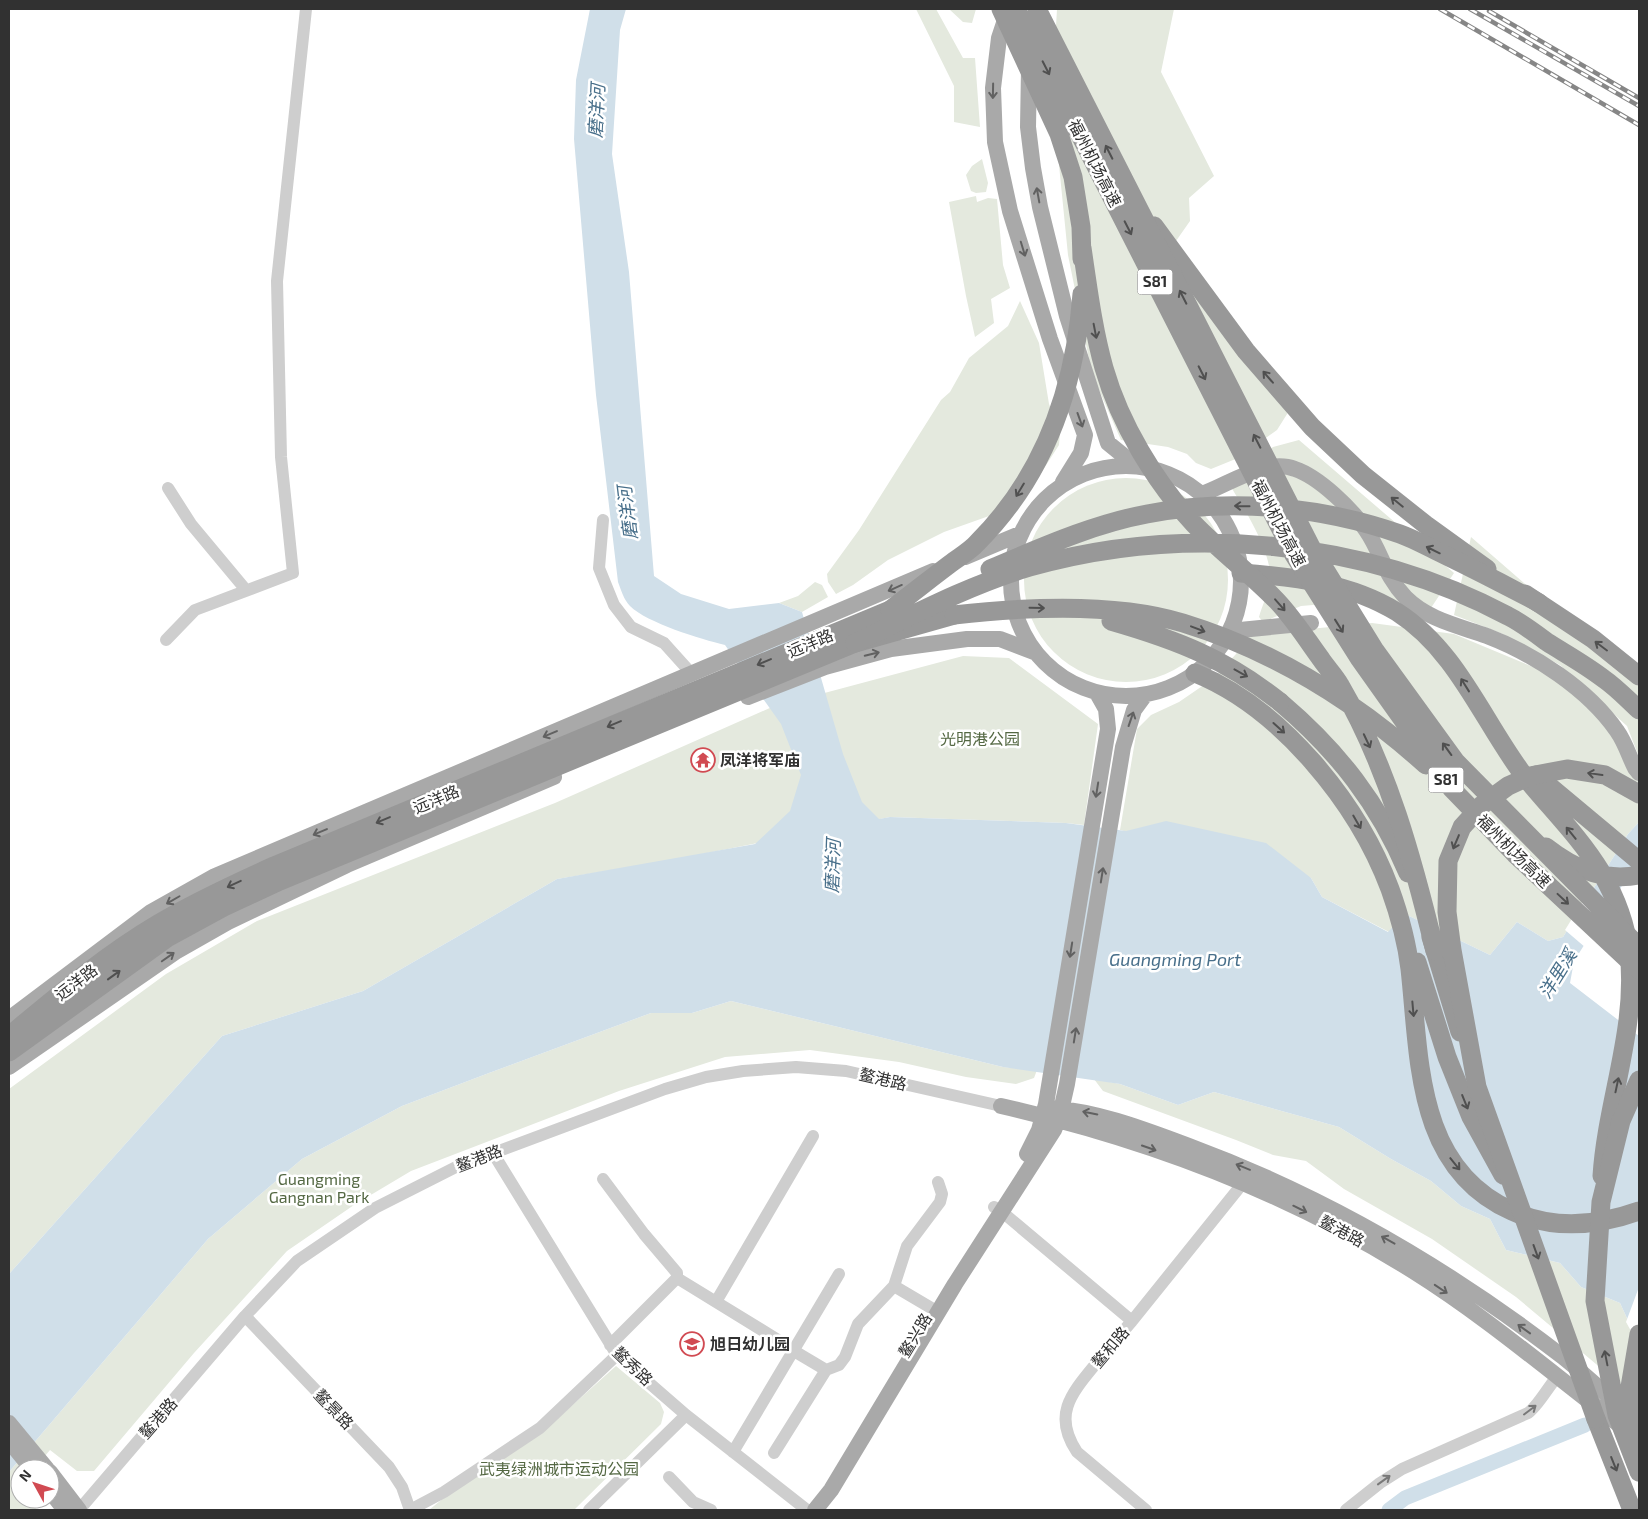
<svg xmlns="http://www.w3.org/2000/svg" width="1648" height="1519" font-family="'Exo 2','Noto Sans SC',sans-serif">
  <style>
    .green { fill: #e4e9de }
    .water { fill: #d0dfe9 }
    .pier { fill: #fff }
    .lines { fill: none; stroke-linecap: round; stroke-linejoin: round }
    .river { stroke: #d0dfe9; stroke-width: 15 }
    .minor { stroke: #cecece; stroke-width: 12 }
    .major { stroke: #a9a9a9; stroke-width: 16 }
    .highway { stroke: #989898; stroke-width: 19 }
    .rail-casing { stroke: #868686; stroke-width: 4.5 }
    .rail { stroke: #fff; stroke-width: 2.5; stroke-dasharray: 8; stroke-linecap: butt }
    .highway-bridge { stroke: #989898; stroke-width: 19 }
    .oneway { stroke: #505050 }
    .oneway2 { stroke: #616161 }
    .oneway3 { stroke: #787878 }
    .labels { text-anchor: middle; stroke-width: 5; stroke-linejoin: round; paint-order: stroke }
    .shield { fill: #fff; stroke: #6f6f6f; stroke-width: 1 }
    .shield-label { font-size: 15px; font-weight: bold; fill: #313131 }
    .street-label { font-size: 16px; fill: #313131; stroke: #fff }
    .park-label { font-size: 16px; fill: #546843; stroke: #fff }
    .poi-label { font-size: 16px; font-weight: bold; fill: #313131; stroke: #fff; text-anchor: start }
    .water-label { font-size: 18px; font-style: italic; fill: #486f8a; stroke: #fff }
  </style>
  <rect width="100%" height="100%" fill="#fff"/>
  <!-- green -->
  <path class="green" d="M916,9H936L963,58H975L980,127L954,122V86Z
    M949,9H976L972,23L963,22Z
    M1057,9H1174L1161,72L1214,176L1189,198L1190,221L1176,241L1294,403L1277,430L1238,458L1211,469L1196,463L1187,454L1168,447L1121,440L1092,374L1068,255L1052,95Z
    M982,159L988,183L986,192L976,193L971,191L966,175L972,166Z
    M976,196L977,202L988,198L997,199L1003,265L1010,288L991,299L994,323L975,337L966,296L949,202Z
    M1020,301L1039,343L1049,404L1060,433L1059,445L1041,473L989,516L944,532L888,560L853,585L836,594L828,582L827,574L859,530L941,400L950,392L969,358L1008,326Z
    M1299,440L1454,573L1429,611L1361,601L1301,606L1263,622L1259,617C1262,606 1268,594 1270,583C1274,554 1243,507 1228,482L1273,447Z
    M1024 580a102 102 0 1 1 204 0a102 102 0 1 1-204 0Z
    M1471,537L1639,683V757L1627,726L1560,665L1503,634L1454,615Z
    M815,582L822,585L828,597L802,612L779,603L798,596Z
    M1372,623L1454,634L1545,672L1598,713L1617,739L1628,771L1639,782V822L1628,834L1563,937L1548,941L1517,922L1490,955L1405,914L1389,932L1322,897L1311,878L1120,830L1137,729L1151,715L1179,702L1214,678L1236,654L1248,635Z
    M963,656L1009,658L1098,724L1084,825L1066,823L890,817L662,862L557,879L363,991L222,1036L9,1274V1089L166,974L257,921L555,803L772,707Z
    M731,1001L1003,1067L1037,1070L1034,1078L1016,1084L966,1077L899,1062L810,1050L725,1057L619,1091L411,1171L354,1205L287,1251L194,1353L94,1471H77L50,1450L34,1469H20V1499H28L37,1510H9V1472L208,1239L302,1159L402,1106L489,1073L651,1013H692Z
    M1094,1079L1120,1084L1178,1105L1214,1092L1339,1127L1391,1159L1431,1181L1461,1206L1490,1219L1506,1250L1560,1263L1581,1287L1620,1303L1632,1329L1639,1400L1516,1297L1432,1239L1344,1189L1306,1161L1273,1155L1236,1140L1103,1091Z
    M616,1366L660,1403L664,1412L661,1424L574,1510H429L451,1492L557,1419Z"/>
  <!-- water -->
  <path class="water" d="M590,9H626L620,30L612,154L629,272L654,576L681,594L729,609L779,603L802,612L843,754L862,802L879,819L890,817L1066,823L1126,831L1166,821L1266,843L1311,878L1322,897L1388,932L1405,914L1490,955L1517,922L1548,941L1563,937L1628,834L1639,822V859L1574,961L1570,983L1639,1036V1332L1632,1329L1620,1303L1581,1287L1560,1263L1506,1250L1490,1219L1461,1206L1431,1181L1391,1159L1339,1127L1214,1092L1178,1105L1120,1084L1003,1067L731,1001L692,1013H651L489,1073L402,1106L302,1159L208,1239L9,1472V1274L222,1036L363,991L557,879L755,844L790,811L801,775L781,724L725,645C701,639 647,623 630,606C624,600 621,590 618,582L596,395L574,139L576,80Z"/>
  <!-- pier -->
  <path class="pier" d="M1591,888L1613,908L1586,948L1565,930Z
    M1639,1287V1335L1631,1331L1626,1322Z"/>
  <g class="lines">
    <!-- river -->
    <path class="river" d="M1389,1510L1405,1498L1585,1425"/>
    <!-- minor -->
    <path class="minor" d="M168,488L191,524L246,590
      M603,520L599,568L614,605L631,627L664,643L691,673
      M166,640L195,610L293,573L281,457L277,281L306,9
      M493,1153L617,1355L686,1415L807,1510
      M603,1179L644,1234L677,1273V1278L783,1343
      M994,1207L1001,1211L1132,1321C1119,1336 1107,1351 1094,1366C1070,1395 1053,1416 1077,1452L1146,1510
      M894,1286L938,1312
      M717,1300L813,1136
      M245,1316L389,1467L402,1487L410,1510L444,1492L540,1428L617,1355
      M1132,1321L1243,1183
      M610,1345L677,1278
      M794,1351L826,1370
      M733,1452L839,1274
      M774,1453L826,1370L839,1365L845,1357L858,1324L894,1286L907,1246L940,1202L942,1194L938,1182
      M669,1477L693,1502L711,1510
      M79,1510L245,1316L297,1261L375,1208L456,1167L665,1089L706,1077L743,1071L796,1067L846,1071L1001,1106
      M589,1510L686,1415
      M1346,1510L1380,1483L1402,1469L1528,1413C1538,1406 1548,1387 1557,1377"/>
    <!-- major -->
    <path class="major" d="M1008,11L999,38L993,88L995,142L1010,211L1050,339L1085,435L1081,453L1063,482
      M1029,69L1028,127L1033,168L1040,207L1067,316L1108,443L1135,465
      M1011 581a115 115 0 1 1 230 0a115 115 0 1 1-230 0Z
      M1202,494C1230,484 1265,458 1295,469C1319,477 1352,509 1366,530C1382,553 1384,575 1406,598C1428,620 1459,626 1487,636C1534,654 1588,689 1617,731C1625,742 1629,756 1635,768L1639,773
      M965,557L1020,534
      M1230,631L1311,623
      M748,697L825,667L891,649L967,639H1000L1034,652
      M9,1019L151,912L215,876L933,571
      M9,1067L177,951L228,922L347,865L554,777
      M1001,1106C1146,1139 1287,1192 1413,1271C1488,1318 1555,1376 1625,1429
      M1051,1108C1100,1112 1143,1129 1189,1146C1324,1196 1449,1269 1563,1357C1583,1373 1601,1390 1620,1406
      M1027,1154L1039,1130L1046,1104L1108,729L1106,709L1097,693
      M9,1423L47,1469
      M9,1441L32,1469
      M50,1472L79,1510
      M50,1491L65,1510
      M815,1510L831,1490L955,1284L1054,1130L1060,1115L1067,1084L1123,747L1134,710L1145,695"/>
    <!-- highway -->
    <path class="highway" d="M1154,226L1246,351L1312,427L1363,475L1426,525L1487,569
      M1241,573C1294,577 1350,583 1397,612C1458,651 1483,722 1525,777C1550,808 1580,837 1601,872C1615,896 1626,924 1629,952C1638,1028 1607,1100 1602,1176
      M1525,594L1593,639L1639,676
      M1195,673C1281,708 1358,803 1390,889C1399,914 1407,943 1410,969C1420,1059 1415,1168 1512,1211C1553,1230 1597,1226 1639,1211
      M1280,702C1338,751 1379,804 1408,873
      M1536,775L1639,861
      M1546,847C1574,869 1604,882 1639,875
      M1431,937L1460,1032
      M1417,962L1447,1057L1471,1117L1503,1175
      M9,1036C56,997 104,956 158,924C195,902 234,884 274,866L890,610
      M9,1052L167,938L224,907L280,881L855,643L954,615
      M1596,1419L1632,1510"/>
    <!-- rail casing -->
    <g class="rail-casing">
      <path id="rail" d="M1440,9L1639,125
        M1470,9L1639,106
        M1489,11L1639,98"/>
    </g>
    <!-- rail -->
    <use href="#rail" class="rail"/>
    <!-- highway-bridge -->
    <path class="highway-bridge" d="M1001,9L1059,134L1073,177L1081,227L1082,259
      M1016,9L1294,555L1359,658L1452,789L1515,854L1639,970
      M1037,9L1311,547L1374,649L1456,762L1639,947
      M1082,248C1088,288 1093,329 1104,368C1120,424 1155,482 1194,524C1220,551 1251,574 1277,601C1294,619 1307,640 1321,659C1327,668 1335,676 1340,685C1388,767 1413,860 1435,951
      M990,569C1040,548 1093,524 1147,514C1230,498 1320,506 1400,534C1414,539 1428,547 1441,553C1474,569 1507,586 1539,603
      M890,610C910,595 930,579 950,564C959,557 970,551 977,543C1045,475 1075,388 1082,294
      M954,615C1024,607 1115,602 1183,623C1274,651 1355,701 1426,765
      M1111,621C1177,640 1226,659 1280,702
      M855,643C911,616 969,585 1030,567C1186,523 1365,540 1508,616C1522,623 1535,633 1547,642C1566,654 1586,665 1604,679C1617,688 1628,700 1639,710
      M1639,1080L1621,1121L1601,1202L1595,1301L1617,1415L1639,1472
      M1596,1419L1477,1087L1452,950L1447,912L1448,861L1462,827L1482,805L1508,786L1530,776L1567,769L1605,775L1639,794
      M1634,1438L1630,1387L1639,1334"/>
  </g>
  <!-- one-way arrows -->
  <defs><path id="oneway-shaft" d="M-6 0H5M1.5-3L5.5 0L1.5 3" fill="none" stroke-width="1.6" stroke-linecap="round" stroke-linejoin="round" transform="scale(1.25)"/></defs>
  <g class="oneway">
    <use href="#oneway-shaft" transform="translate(1046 68) rotate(63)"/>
    <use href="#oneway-shaft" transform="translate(1109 152) rotate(-117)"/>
    <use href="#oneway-shaft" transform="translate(1128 228) rotate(63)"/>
    <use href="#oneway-shaft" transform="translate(1183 297) rotate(-117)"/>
    <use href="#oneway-shaft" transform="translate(1095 331) rotate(79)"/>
    <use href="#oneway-shaft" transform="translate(1202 373) rotate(63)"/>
    <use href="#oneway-shaft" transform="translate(1268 377) rotate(-131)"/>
    <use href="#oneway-shaft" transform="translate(1257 441) rotate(-117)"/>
    <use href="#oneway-shaft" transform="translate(1020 490) rotate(121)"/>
    <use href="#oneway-shaft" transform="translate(1397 502) rotate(-141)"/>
    <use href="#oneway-shaft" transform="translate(1242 506) rotate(-179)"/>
    <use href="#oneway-shaft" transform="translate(1433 550) rotate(-154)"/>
    <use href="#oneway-shaft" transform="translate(1280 605) rotate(49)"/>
    <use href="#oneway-shaft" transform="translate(1037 608) rotate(1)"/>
    <use href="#oneway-shaft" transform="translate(1339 626) rotate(58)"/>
    <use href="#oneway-shaft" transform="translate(1198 629) rotate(21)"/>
    <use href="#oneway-shaft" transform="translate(1601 646) rotate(-143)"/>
    <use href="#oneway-shaft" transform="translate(764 662) rotate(157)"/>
    <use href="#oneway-shaft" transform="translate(1241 673) rotate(29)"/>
    <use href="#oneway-shaft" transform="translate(1465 685) rotate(-122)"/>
    <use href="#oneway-shaft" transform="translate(614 724) rotate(157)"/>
    <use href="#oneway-shaft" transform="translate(1279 728) rotate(42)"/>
    <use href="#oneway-shaft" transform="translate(1367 741) rotate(65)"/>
    <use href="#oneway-shaft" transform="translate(1447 749) rotate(-126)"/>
    <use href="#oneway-shaft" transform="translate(1595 774) rotate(-172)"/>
    <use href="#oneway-shaft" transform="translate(383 820) rotate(157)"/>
    <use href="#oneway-shaft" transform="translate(1357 822) rotate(60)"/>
    <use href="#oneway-shaft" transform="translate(1571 833) rotate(-129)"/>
    <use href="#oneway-shaft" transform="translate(1456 842) rotate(113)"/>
    <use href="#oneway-shaft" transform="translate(234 884) rotate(155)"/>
    <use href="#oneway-shaft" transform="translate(1563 899) rotate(43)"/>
    <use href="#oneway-shaft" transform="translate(114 975) rotate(-36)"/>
    <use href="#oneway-shaft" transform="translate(1413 1009) rotate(85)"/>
    <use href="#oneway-shaft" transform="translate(1617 1085) rotate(-78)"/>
    <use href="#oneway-shaft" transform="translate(1465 1102) rotate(68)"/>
    <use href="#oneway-shaft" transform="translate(1455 1164) rotate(51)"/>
    <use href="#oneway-shaft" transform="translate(1536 1252) rotate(70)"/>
    <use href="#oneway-shaft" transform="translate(1606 1358) rotate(-101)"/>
    <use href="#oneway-shaft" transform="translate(1614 1464) rotate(68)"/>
  </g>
  <g class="oneway2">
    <use href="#oneway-shaft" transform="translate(993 91) rotate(91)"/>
    <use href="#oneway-shaft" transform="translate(1038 195) rotate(-100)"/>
    <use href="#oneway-shaft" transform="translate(1023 249) rotate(73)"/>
    <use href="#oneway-shaft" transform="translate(1080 420) rotate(70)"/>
    <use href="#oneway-shaft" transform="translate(895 588) rotate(156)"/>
    <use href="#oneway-shaft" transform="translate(872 654) rotate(-14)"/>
    <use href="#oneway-shaft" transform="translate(1131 719) rotate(-71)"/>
    <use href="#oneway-shaft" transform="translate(550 734) rotate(157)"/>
    <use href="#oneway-shaft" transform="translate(1097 790) rotate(99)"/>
    <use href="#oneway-shaft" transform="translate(320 832) rotate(157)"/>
    <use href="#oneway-shaft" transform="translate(1102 875) rotate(-81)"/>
    <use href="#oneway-shaft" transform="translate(173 900) rotate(150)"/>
    <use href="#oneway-shaft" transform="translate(1071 950) rotate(99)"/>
    <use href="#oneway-shaft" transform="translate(168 957) rotate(-35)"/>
    <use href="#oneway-shaft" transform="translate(1075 1035) rotate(-81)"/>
    <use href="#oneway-shaft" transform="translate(1090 1113) rotate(-169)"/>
    <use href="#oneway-shaft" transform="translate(1149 1148) rotate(19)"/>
    <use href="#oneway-shaft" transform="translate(1243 1167) rotate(-158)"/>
    <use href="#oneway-shaft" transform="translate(1300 1209) rotate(26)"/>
    <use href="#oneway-shaft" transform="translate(1388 1240) rotate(-151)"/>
    <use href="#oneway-shaft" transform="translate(1441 1289) rotate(34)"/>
    <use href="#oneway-shaft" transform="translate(1524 1329) rotate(-144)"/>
  </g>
  <g class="oneway3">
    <use href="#oneway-shaft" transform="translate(1530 1410) rotate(-37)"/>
    <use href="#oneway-shaft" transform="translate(1384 1480) rotate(-36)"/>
  </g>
  <!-- icons -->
  <defs>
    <g id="temple-ring" transform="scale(1.25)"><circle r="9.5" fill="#fff" stroke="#d14a52" stroke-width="1.5"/><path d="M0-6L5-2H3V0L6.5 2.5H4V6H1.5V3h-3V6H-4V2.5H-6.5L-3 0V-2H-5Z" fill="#d14a52"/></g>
    <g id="school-ring" transform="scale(1.25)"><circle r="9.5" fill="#fff" stroke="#d14a52" stroke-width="1.5"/><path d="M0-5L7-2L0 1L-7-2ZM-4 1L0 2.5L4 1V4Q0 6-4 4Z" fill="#d14a52"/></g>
  </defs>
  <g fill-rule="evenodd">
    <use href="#temple-ring" x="703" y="760"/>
    <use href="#school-ring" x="692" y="1344"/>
  </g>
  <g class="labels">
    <!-- shield labels -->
    <g class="shield">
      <rect x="1137.5" y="269.5" width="35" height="25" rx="4"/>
      <rect x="1428.5" y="767.5" width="35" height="25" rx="4"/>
    </g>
    <g class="shield-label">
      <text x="1155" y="287">S81</text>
      <text x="1446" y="785">S81</text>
    </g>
    <!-- street labels -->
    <g class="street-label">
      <text transform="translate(1095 163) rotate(63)" y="6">福州机场高速</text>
      <text transform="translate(1279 523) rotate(62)" y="6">福州机场高速</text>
      <text transform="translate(810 643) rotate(-23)" y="6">远洋路</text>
      <text transform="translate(436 799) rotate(-23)" y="6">远洋路</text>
      <text transform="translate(1514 851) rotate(45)" y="6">福州机场高速</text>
      <text transform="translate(76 982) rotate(-37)" y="6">远洋路</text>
      <text transform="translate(883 1079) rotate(13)" y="6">鳌港路</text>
      <text transform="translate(479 1158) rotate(-21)" y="6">鳌港路</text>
      <text transform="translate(1342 1231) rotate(28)" y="6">鳌港路</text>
      <text transform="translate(915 1335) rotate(-59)" y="6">鳌兴路</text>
      <text transform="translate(1110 1347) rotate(-50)" y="6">鳌和路</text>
      <text transform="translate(633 1366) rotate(44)" y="6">鳌秀路</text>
      <text transform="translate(334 1409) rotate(46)" y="6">鳌景路</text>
      <text transform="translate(158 1418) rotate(-49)" y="6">鳌港路</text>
    </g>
    <!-- park labels -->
    <g class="park-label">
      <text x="980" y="745">光明港公园</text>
      <text x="319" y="1185">Guangming<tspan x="319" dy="18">Gangnan Park</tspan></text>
      <text x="559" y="1475">武夷绿洲城市运动公园</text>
    </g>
    <!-- poi labels -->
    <g class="poi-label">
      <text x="720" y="766">凤洋将军庙</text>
      <text x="710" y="1350">旭日幼儿园</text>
    </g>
    <!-- water labels -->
    <g class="water-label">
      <text transform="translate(597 111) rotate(-87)" y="6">磨洋河</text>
      <text transform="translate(628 513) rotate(-97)" y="6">磨洋河</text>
      <text transform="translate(833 866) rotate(-88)" y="6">磨洋河</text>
      <text x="1175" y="966">Guangming Port</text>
      <text transform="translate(1558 974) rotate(-58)" y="6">洋里溪</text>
    </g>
  </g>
  <!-- border -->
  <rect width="1648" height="1519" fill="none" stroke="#313131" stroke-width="20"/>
  <!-- north arrow -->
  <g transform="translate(35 1484) rotate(310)"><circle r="24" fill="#ffffff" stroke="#adadad"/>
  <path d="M0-4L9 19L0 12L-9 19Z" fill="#d14a52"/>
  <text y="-8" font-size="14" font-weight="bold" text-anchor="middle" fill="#313131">N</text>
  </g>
</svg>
